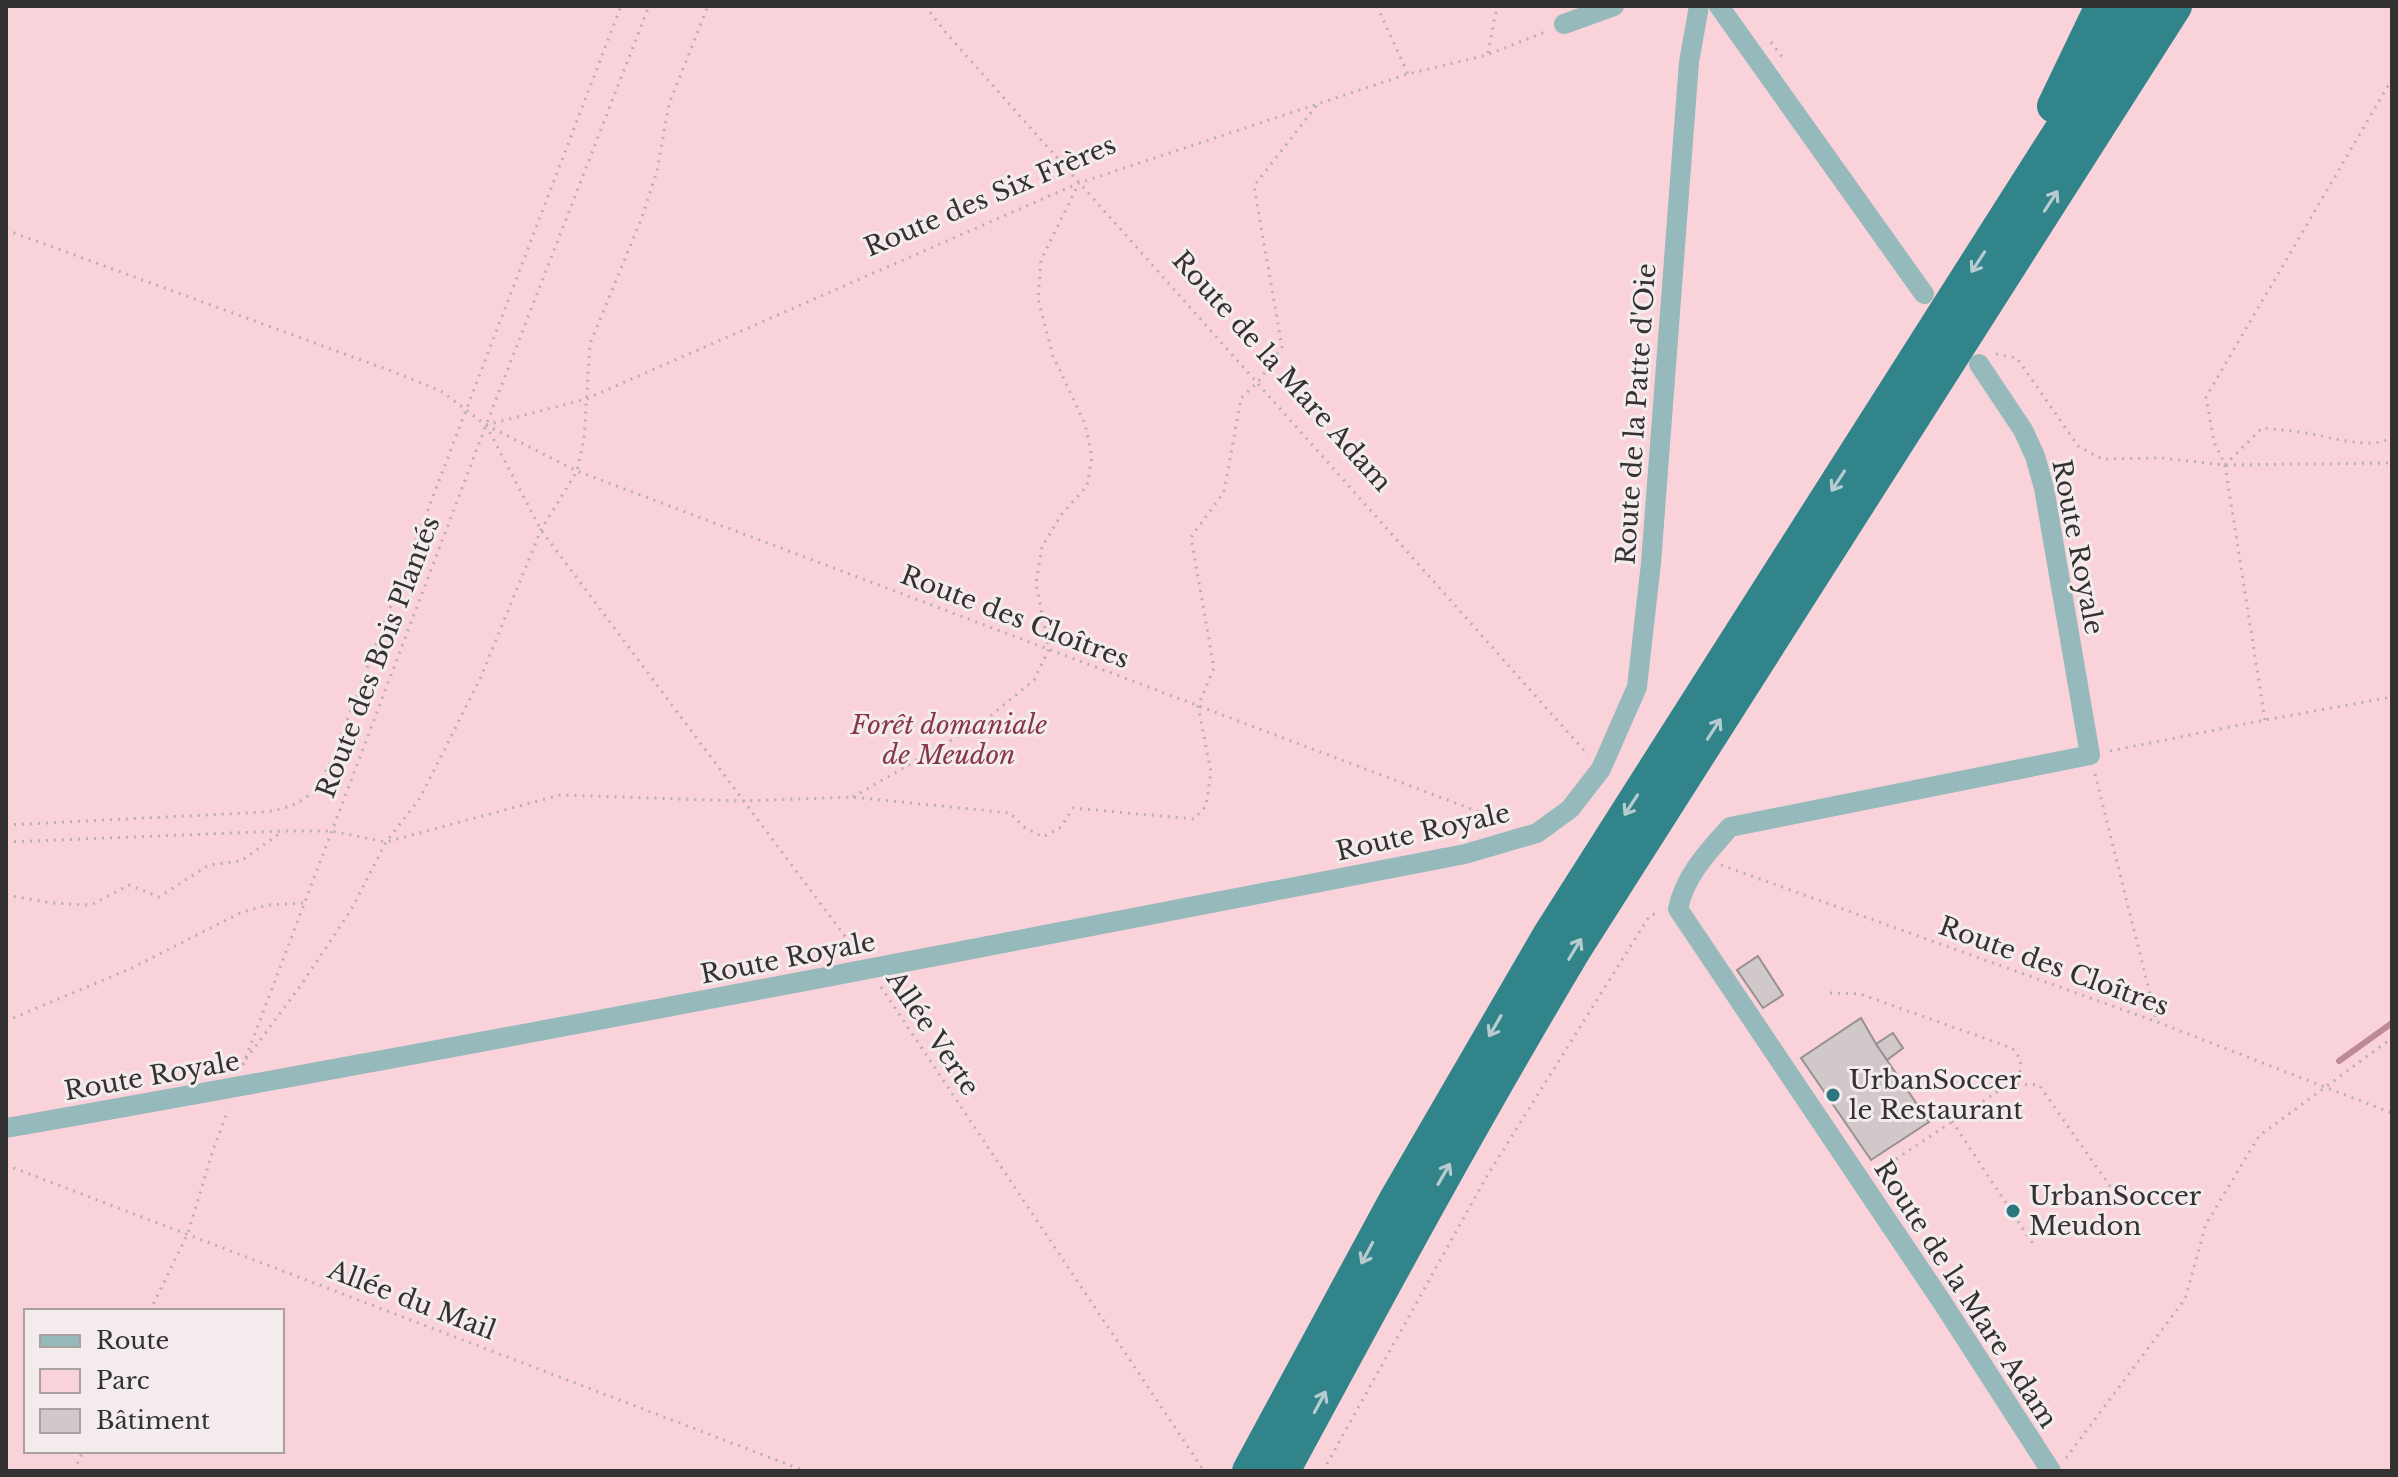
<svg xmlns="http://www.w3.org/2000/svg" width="2398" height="1477" font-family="'Libre Baskerville',serif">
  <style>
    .green { fill: #fad3da; fill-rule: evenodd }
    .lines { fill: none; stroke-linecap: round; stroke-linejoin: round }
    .stream { stroke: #bd8b95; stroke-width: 6 }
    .building { fill: #d0c8c9; stroke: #979092; stroke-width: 2 }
    .path { stroke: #b7b0b1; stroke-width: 3; stroke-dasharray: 2 6; stroke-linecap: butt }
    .minor { stroke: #96b9bc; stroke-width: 20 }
    .trunk { stroke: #30848a; stroke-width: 34 }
    .oneway { stroke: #b8cccf }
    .poi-dot { fill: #2d767d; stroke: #f3ebec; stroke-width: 3 }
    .labels { text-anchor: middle; stroke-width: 6; stroke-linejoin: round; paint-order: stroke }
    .street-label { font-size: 26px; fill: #343132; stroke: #f3ebec }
    .park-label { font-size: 26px; font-style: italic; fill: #88364d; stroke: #f3ebec }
    .poi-label { font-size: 26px; fill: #343132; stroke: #f3ebec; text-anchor: start }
  </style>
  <rect width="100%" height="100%" fill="#f3ebec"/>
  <!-- green -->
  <path class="green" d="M6,6H2392V1471H6ZM26,1311H282V1451H26Z"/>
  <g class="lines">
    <!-- stream -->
    <path class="stream" d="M2339,1061L2392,1023"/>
  </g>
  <!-- building -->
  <path class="building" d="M1758,956L1783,995L1763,1008L1737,970Z
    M1861,1018L1876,1044L1929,1122L1871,1160L1801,1058Z
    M1893,1033L1903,1048L1887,1060L1876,1044Z"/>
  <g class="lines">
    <!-- path -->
    <path class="path" d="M925,6L947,34L1588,755
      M1377,6L1408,74
      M1771,42L1785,61
      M1488,53L1497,6
      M6,230L394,372L441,391L486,425L577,471L1503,821
      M1996,354L2017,358L2078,446L2102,459L2161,458L2225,465L2392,463
      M486,425L541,530L856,951
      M486,425L586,399L1079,183L1408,74L1487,55L1545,32
      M2225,465L2262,428C2277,429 2291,431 2306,433C2331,437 2368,450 2392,438
      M2265,720L2225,465L2214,442L2206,397L2392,79
      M2110,751L2265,720L2392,697
      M2095,774L2157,1022
      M853,797L983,722L1034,680L1049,649L1036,583L1042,547L1061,515L1087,486L1092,457L1085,424L1053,356L1038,299L1041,260L1079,183
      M6,825L266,812C306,805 317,793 333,757L621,6
      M6,842L283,831H331L386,842L560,795L743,801L852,797L1010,813L1024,827L1043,837L1061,827L1073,808L1194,819L1206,806L1211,772L1198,706L1214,668L1191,537L1224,492L1241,398L1258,382L1282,347L1254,186L1317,105
      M1721,865L2157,1022L2392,1113
      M6,895L51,903L91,905L129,885L159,897L209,865L241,861L283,831
      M881,987L1204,1471
      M1830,993L1860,994L2012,1048C2022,1059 2024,1068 2015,1080L1878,1171
      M6,1021L132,968L242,912L268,905L304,903
      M246,1059L301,985L351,910L386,842L420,798L480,679L541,530L577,471L584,439L590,344L642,217L657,171L669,104L708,6
      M243,1065L486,425L649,6
      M2009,1084L2039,1085L2114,1192
      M1952,1121L2033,1244
      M6,1165L805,1471
      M150,1311L188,1233L213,1150L228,1110
      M2066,1458L2185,1299L2206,1224L2259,1136L2392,1038
      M74,1471L83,1451
      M1323,1471L1487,1176L1650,915L1659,913"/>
    <!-- minor -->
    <path class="minor" d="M1719,6L1924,294
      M1564,24L1614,6
      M1979,364L2023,430L2035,456L2044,488L2090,755L1730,827C1708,852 1685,875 1678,909L1942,1302L2051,1471
      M6,1128C494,1042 979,948 1465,854L1537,833L1570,809L1601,769L1637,687L1651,563L1689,62L1699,6"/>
    <!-- trunk -->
    <path class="trunk" d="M2054,106L2102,6
      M1249,1471L1395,1201L1550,934L2140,6
      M1283,1471C1378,1295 1473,1119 1576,947L2175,6"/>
  </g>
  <!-- one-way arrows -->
  <defs><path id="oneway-shaft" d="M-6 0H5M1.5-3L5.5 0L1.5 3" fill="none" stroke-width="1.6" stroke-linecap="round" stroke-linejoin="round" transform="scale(2)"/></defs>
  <g class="oneway">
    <use href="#oneway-shaft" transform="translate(2051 201) rotate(-57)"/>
    <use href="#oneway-shaft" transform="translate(1978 262) rotate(123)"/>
    <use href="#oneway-shaft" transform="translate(1838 481) rotate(123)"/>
    <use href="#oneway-shaft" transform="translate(1714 729) rotate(-57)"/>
    <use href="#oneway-shaft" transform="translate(1631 805) rotate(123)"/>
    <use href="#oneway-shaft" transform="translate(1575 949) rotate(-59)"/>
    <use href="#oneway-shaft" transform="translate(1495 1026) rotate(120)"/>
    <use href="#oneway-shaft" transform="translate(1444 1174) rotate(-60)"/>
    <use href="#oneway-shaft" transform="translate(1367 1253) rotate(118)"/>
    <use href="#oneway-shaft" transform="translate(1320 1402) rotate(-62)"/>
  </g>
  <!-- markers -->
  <g class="poi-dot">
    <circle cx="1833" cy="1095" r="8"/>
    <circle cx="2013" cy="1211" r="8"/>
  </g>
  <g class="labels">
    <!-- street labels -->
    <g class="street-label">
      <text transform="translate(990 196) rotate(-23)" y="9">Route des Six Frères</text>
      <text transform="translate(1282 371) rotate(48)" y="9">Route de la Mare Adam</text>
      <text transform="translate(1636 414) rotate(-86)" y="9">Route de la Patte d'Oie</text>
      <text transform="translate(2078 547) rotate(79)" y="9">Route Royale</text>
      <text transform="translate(1015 617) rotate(21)" y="9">Route des Cloîtres</text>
      <text transform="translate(378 657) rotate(-69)" y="9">Route des Bois Plantés</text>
      <text transform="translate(1423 832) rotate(-13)" y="9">Route Royale</text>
      <text transform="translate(788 958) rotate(-11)" y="9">Route Royale</text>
      <text transform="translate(2054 966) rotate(20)" y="9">Route des Cloîtres</text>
      <text transform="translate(933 1033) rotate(56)" y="9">Allée Verte</text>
      <text transform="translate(152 1076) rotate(-10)" y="9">Route Royale</text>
      <text transform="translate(1966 1294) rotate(57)" y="9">Route de la Mare Adam</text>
      <text transform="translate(412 1300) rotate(21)" y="9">Allée du Mail</text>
    </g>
    <!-- park labels -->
    <g class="park-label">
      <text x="949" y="734">Forêt domaniale<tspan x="949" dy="30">de Meudon</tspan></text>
    </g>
    <!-- poi labels -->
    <g class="poi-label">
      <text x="1849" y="1089">UrbanSoccer<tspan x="1849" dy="30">le Restaurant</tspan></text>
      <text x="2029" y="1205">UrbanSoccer<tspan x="2029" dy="30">Meudon</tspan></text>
    </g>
  </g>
  <!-- border -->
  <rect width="2398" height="1477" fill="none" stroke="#343132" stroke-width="16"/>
  <!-- legend -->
  <rect x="24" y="1309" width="260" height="144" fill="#f3ebec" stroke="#a7a1a2" stroke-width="2"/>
  <rect x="40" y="1335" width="40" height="12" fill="#96b9bc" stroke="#a7a1a2" stroke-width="2"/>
  <text x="96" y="1349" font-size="24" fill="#343132">Route</text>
  <rect x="40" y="1369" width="40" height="24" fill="#fad3da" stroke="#a7a1a2" stroke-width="2"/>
  <text x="96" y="1389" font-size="24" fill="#343132">Parc</text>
  <rect x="40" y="1409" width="40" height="24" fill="#d0c8c9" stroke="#a7a1a2" stroke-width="2"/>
  <text x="96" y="1429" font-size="24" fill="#343132">Bâtiment</text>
</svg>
